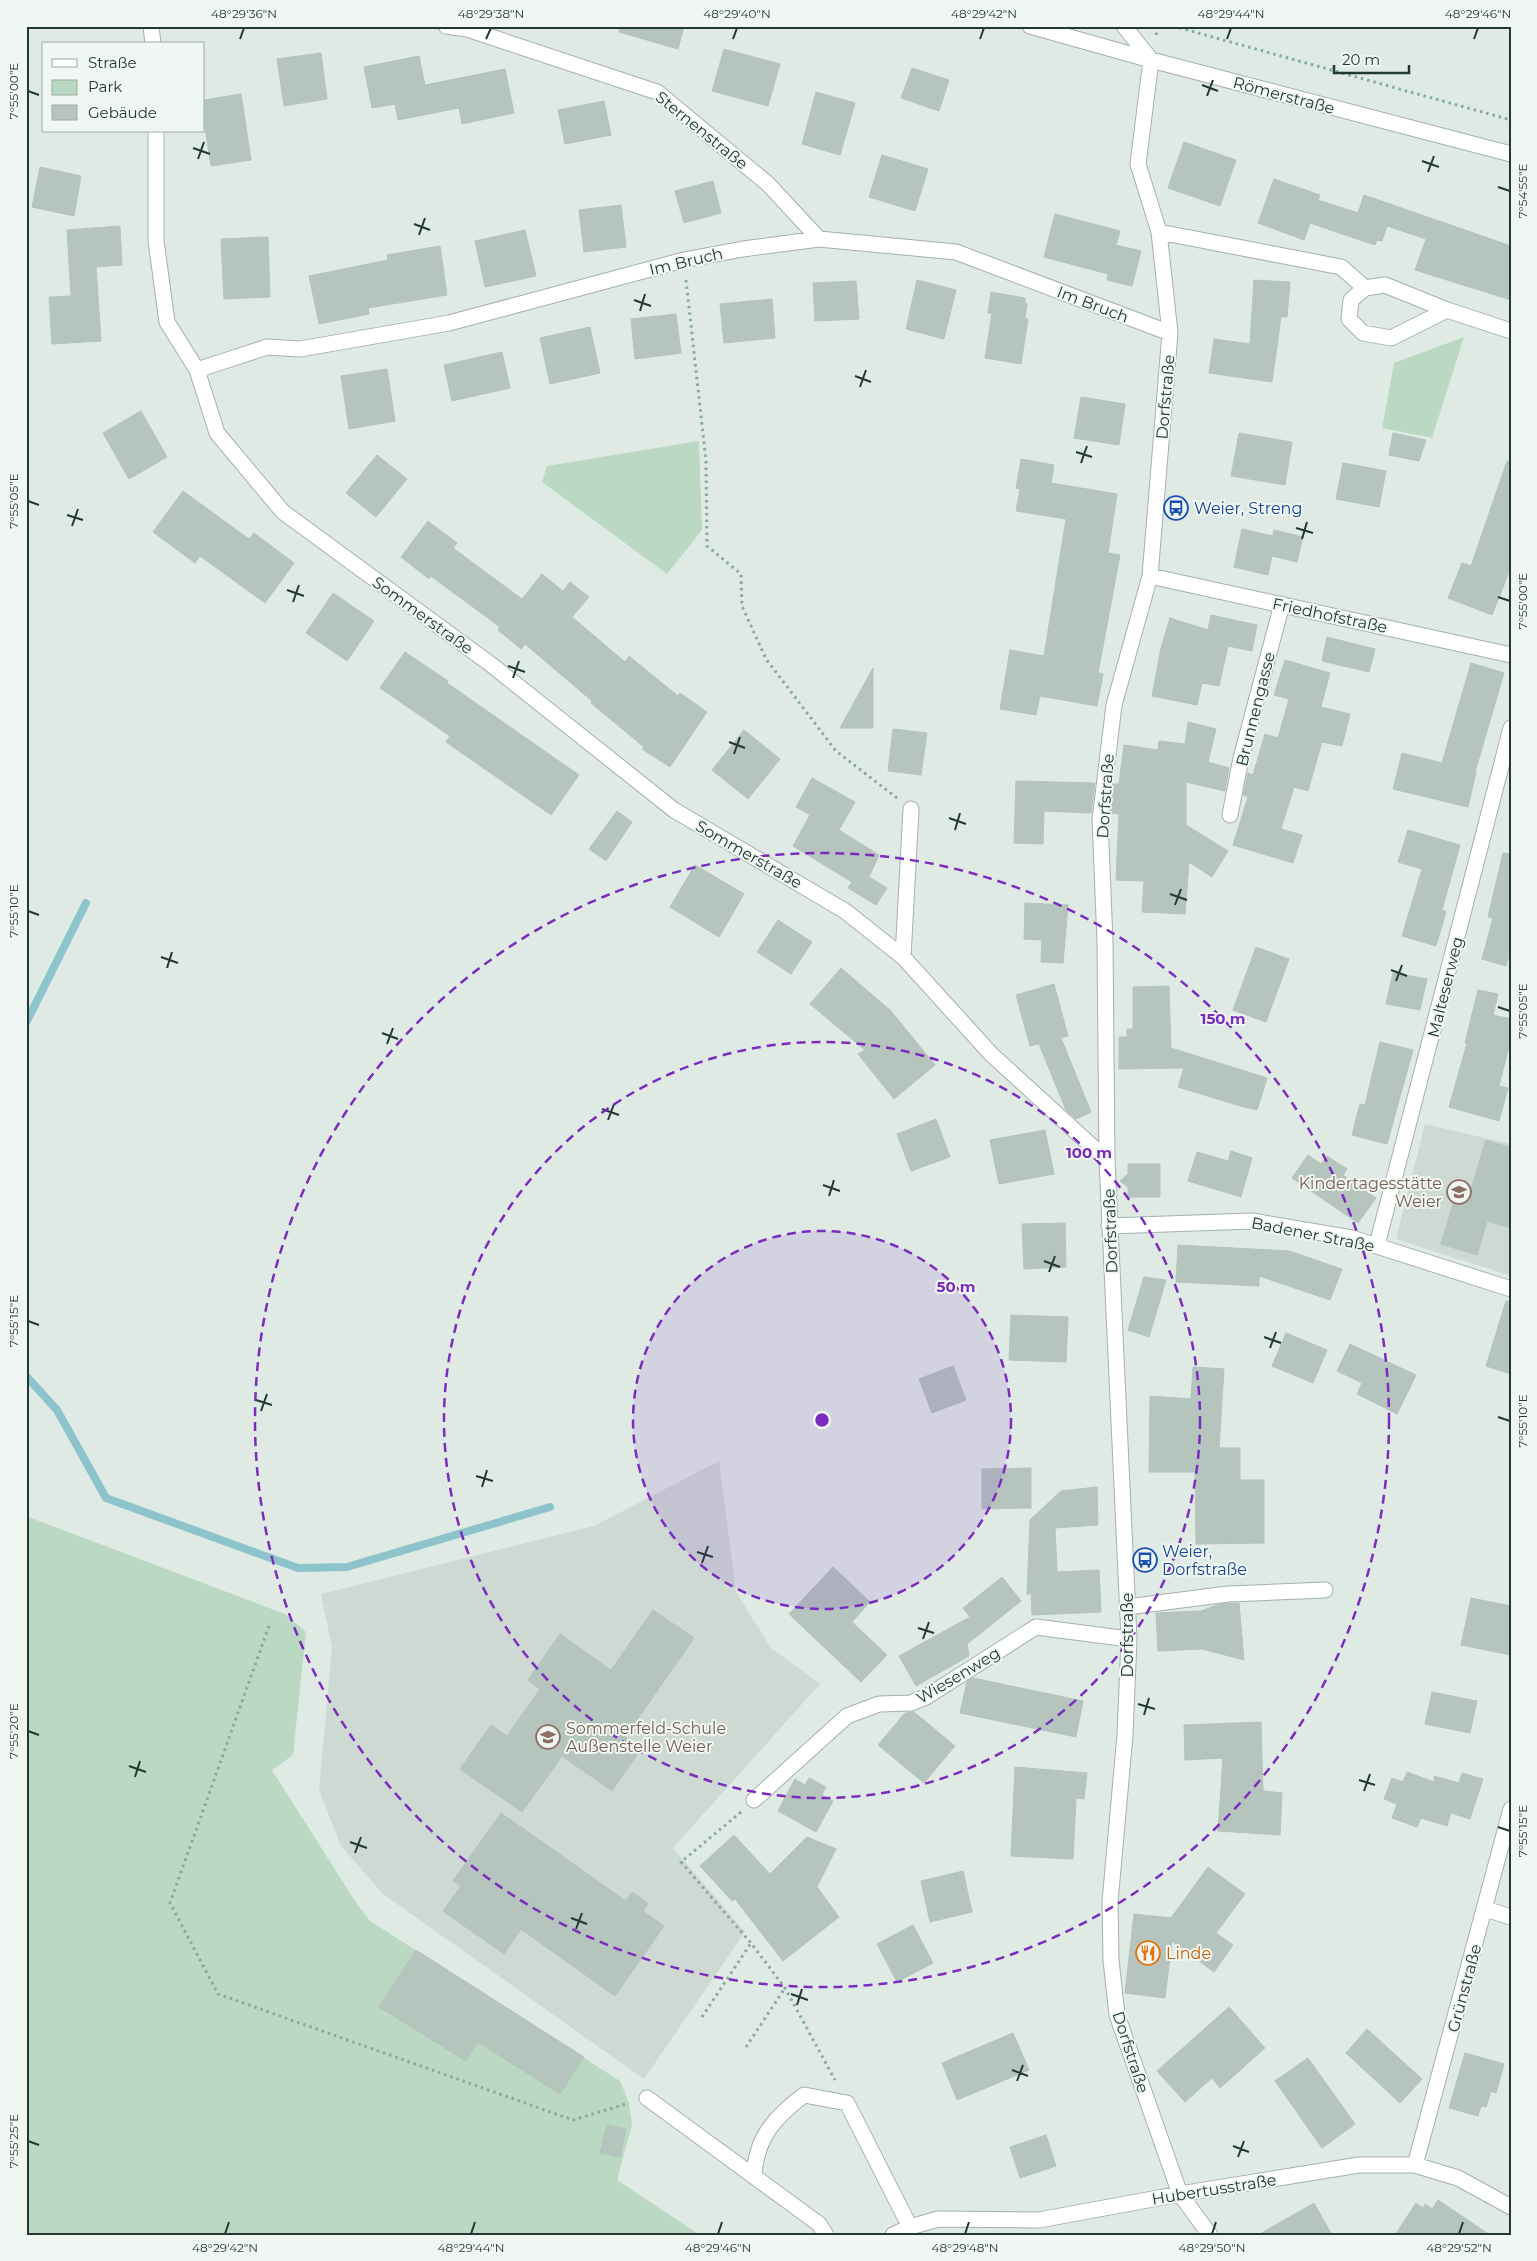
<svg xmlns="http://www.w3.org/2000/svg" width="1537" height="2261" font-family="Montserrat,sans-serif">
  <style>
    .built { fill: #cfd9d4 }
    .green { fill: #bbd9c2 }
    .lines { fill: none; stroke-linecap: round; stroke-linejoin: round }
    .stream { stroke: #8dc4cb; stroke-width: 8 }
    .building { fill: #b6c4be; stroke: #b3c3bc }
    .minor-casing { stroke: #a3b1ac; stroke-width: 17 }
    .path { stroke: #83ab9c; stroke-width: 3; stroke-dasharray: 2.5 4; stroke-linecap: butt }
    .minor { stroke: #fff; stroke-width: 15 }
    .ticks { fill: none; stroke: #223932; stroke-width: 2 }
    .ring { fill: none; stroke: #7b2cbf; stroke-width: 2.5; stroke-dasharray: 9 6 }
    .labels { text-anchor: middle; stroke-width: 4; stroke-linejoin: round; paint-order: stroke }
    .street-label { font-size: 16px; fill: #223932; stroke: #f0f7f3 }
    .transit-label { font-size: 16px; fill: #164399; stroke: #f0f7f3; text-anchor: start }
    .education-label { font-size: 16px; fill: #785e54; stroke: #f0f7f3; text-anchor: end }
    .food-label { font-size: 16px; fill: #c56008; stroke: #f0f7f3; text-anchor: start }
    .centre { fill: #7b2cbf; stroke: #f0f7f3; stroke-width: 2.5 }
    .ring-label { font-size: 15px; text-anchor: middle; font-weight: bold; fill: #7b2cbf; stroke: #f0f7f3; stroke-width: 4; stroke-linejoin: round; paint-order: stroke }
    .neatline { fill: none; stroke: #223932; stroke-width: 2 }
    .ticks-label { font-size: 12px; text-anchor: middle; fill: #223932 }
  </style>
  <rect width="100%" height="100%" fill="#e0eae5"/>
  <!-- built -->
  <path class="built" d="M1425,1124L1511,1144V1276L1396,1239Z
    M719,1461L736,1592L771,1648L820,1684L673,1848L745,1932L644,2079L383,1894L341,1846L319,1790L332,1648L321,1594L594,1526Z"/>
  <!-- green -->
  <path class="green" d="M1464,337L1432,438L1382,428L1394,363Z
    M699,441L702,530L667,574L542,482L547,466Z
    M26,1516L285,1614L306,1632L293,1755L272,1770L355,1901L370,1921L620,2081L629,2103L632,2125L617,2180L700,2235H26Z"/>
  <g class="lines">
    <!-- stream -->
    <path class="stream" d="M26,1023L86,903
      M26,1376L57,1410L106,1498L298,1568L347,1567L550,1507"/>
  </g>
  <!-- building -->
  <path class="building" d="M620,26H684L678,49L619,32Z
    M724,49L780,64L768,106L712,91Z
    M321,53L327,99L284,106L277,59Z
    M419,56L425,85L505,69L514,113L462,124L459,108L398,120L395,104L372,108L364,67Z
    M912,68L949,80L939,111L901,98Z
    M816,92L855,103L840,155L802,144Z
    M241,94L251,160L211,166L204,120V100Z
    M604,101L611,135L565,144L558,110Z
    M1184,142L1236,160L1220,206L1168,188Z
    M882,155L928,169L915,211L869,197Z
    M40,167L81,176L74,216L32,207Z
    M1274,179L1320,195L1318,200L1358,213L1364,195L1511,246V300L1415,270L1426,239L1387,226L1382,241L1377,240L1375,245L1310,223L1304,240L1258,223Z
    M713,181L721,213L684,223L675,191Z
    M621,205L626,247L584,252L579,210Z
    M1055,214L1120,231L1116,245L1141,251L1132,286L1107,280L1108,274L1044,257Z
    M120,226L122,265L96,267L101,341L52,344L49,297L71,296L67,230Z
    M525,230L536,276L485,287L475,241Z
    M268,237L270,297L224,299L221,239Z
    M440,246L447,295L368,308L369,314L319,324L309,276L388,260L387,255Z
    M917,280L956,290L944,339L906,329Z
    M1254,280L1290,282L1287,317H1281L1272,382L1209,373L1214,339L1250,344Z
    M856,281L859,319L815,321L813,283Z
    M991,292L1025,298V303L1027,304L1025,319H1028L1021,364L985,358L992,313H988Z
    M772,299L775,338L724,343L720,304Z
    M676,314L681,353L635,359L631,319Z
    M590,327L600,373L550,384L540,338Z
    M502,352L510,388L452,401L444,365Z
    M387,369L395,421L349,429L341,376Z
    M1081,397L1125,404L1119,445L1074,438Z
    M141,411L167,457L129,479L103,433Z
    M1239,433L1292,442L1285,485L1231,476Z
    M1393,433L1426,440L1419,461L1389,455Z
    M377,455L407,479L376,517L346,493Z
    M1021,459L1054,465L1051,483L1117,494L1108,553L1120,555L1098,673L1103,674L1097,706L1040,696L1036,715L1000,709L1010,650L1044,656L1066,519L1016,511L1020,489L1016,488Z
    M1507,461L1511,462V567L1492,615L1448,598L1462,563L1471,566Z
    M1343,463L1386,471L1379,507L1336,499Z
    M183,491L249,539L254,533L294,563L265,603L200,556L195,563L153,532Z
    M428,521L457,543L453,548L522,599L542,574L563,591L570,582L589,597L572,617L625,662L629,656L678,696L680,693L707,712L670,767L642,749L644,747L591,703L592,701L525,644L521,649L498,630L500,627L431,576L429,579L401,557Z
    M1242,529L1273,536L1274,530L1303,537L1297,562L1272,556L1268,575L1234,567Z
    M333,593L374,621L347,661L306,633Z
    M1211,615L1257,625L1252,651L1228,646L1219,686L1202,683L1197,705L1152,696L1161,648L1170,618L1208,630Z
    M1327,637L1375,649L1369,672L1322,661Z
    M405,652L448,681L447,683L579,775L551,815L446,742L450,736L380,688Z
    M1285,660L1330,673L1321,707L1350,714L1342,746L1322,742L1308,791L1294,787L1281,829L1302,835L1293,863L1233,845L1248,797L1243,795L1248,773L1253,775L1265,734L1278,738L1289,699L1274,695Z
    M1471,663L1504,673L1475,772H1476L1468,807L1393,789L1402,753L1442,763Z
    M873,668V728H840Z
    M1188,722L1216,729L1208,762L1229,768L1225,791L1186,782V825L1228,851L1212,877L1189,862L1185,914L1142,912L1144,881L1116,880L1119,814L1110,813L1114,784H1119L1124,745L1158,750L1159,741L1185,744Z
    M893,729L927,733L921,775L888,771Z
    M744,730L780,759L748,799L712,770Z
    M812,778L855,802L839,830L879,855L869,877L887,888L876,905L848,888L852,882L793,846L810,815L796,807Z
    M1016,781L1095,783L1091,813L1044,811L1043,844L1014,843Z
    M617,811L632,822L606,861L589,849Z
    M1408,830L1460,845L1442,910L1446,912L1436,946L1402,936L1422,869L1398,862Z
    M1503,853L1511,854V949L1506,966L1482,959L1493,918L1488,917Z
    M695,865L744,894L719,937L670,907Z
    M1025,903L1068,905L1063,963L1041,962L1042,940L1024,939Z
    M778,920L812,942L791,974L757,952Z
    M1256,947L1289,959L1266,1022L1233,1010Z
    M841,968L891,1011L935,1065L894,1099L858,1054L865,1050L810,1004Z
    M1393,973L1427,979L1420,1010L1386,1004Z
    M1054,984L1068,1036L1061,1038L1091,1112L1076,1119L1066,1110L1039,1044L1030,1046L1016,995Z
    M1169,986L1171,1048L1267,1078L1257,1110L1240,1106L1178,1087L1184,1068L1119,1069V1037H1127V1029H1133V987Z
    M1478,990L1498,994L1493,1015L1511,1019V1038L1499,1086L1508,1088L1499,1121L1449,1107L1467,1043H1465Z
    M1380,1042L1413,1050L1387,1144L1352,1135L1360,1104L1365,1105Z
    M936,1119L950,1157L911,1171L897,1134Z
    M1045,1130L1054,1174L999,1184L990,1140Z
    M1486,1140L1511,1148V1228L1487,1221L1477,1255L1441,1244L1456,1195L1468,1199Z
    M1231,1151L1252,1158L1241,1197L1188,1181L1197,1152L1228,1161Z
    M1308,1155L1321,1164L1327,1156L1347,1169L1343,1175L1376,1198L1358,1223L1292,1178Z
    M1128,1164H1160V1197H1128V1187L1120,1181L1128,1174Z
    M1065,1223L1066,1267L1024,1269L1022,1224Z
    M1178,1245L1289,1251L1342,1269L1330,1300L1259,1276V1286L1176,1282Z
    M1144,1277L1166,1280L1149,1337L1128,1330Z
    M1506,1301L1511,1302V1374L1486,1366Z
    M1011,1315L1068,1317L1066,1362L1009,1360Z
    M1286,1333L1327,1350L1313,1383L1272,1366Z
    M1350,1344L1416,1375L1397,1414L1357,1394L1362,1383L1337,1371Z
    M953,1366L966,1400L932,1413L919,1379Z
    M1193,1367L1224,1369L1219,1448H1240V1480H1264V1543L1196,1544L1195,1472H1149L1150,1396L1191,1399Z
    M1031,1468V1508L982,1509V1469Z
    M1097,1487L1098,1525L1055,1528L1057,1572L1099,1570L1101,1612L1032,1615L1031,1592L1027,1595L1030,1520L1061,1491Z
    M833,1567L870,1602L852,1622L887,1655L861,1682L789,1614Z
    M1002,1577L1021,1601L967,1644L969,1656L916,1686L899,1656L970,1617L963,1608Z
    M1471,1598L1511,1606V1655L1461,1645Z
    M1239,1603L1244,1660L1202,1649L1158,1651L1156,1613L1201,1611L1220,1604Z
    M653,1610L694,1638L625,1737L641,1749L612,1791L562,1756L522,1812L460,1769L491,1725L507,1736L540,1689L528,1680L560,1634L611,1670Z
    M973,1678L1083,1701L1076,1737L960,1713L967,1682Z
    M1432,1692L1477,1701L1470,1733L1425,1724Z
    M914,1712L955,1746L924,1783L878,1745L905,1713Z
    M1261,1722L1263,1791L1282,1793L1280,1835L1218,1831L1223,1758L1185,1760L1184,1725Z
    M1015,1767L1087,1773L1084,1799L1076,1798L1073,1859L1011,1856Z
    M1407,1772L1434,1782V1776L1459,1783L1462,1773L1483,1779L1470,1819L1451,1813L1447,1826L1421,1818L1417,1827L1392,1818L1397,1804L1384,1799L1392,1778L1403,1782Z
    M809,1778L826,1787L822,1795L833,1801L816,1832L778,1811L795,1779L805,1785Z
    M501,1813L626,1901L632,1892L648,1903L643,1911L664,1926L615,1996L521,1929L504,1954L443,1911L461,1886L453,1881Z
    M734,1835L770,1874L807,1837L836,1849L817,1887L839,1917L783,1961L735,1899L732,1901L700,1866Z
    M1208,1867L1245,1894L1216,1933L1233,1945L1214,1972L1172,1941L1165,1998L1125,1993L1134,1914L1171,1918Z
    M963,1871L972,1912L930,1922L921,1881Z
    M913,1925L933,1963L897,1982L877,1944Z
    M416,1950L584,2057L560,2094L478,2042L466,2061L379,2007Z
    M1229,2007L1265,2048L1220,2088L1212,2078L1185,2102L1157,2071Z
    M1367,2029L1422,2079L1400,2103L1346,2053Z
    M1013,2033L1029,2070L957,2100L942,2063Z
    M1465,2053L1504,2064L1496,2093L1491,2091L1486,2107L1481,2106L1478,2116L1449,2108Z
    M1308,2058L1355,2124L1322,2148L1275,2081Z
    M607,2125L626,2129L620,2157L600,2153Z
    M1046,2135L1056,2166L1020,2178L1010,2147Z
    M1438,2200L1490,2235H1395L1416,2203L1423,2208L1425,2204L1432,2209Z
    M1314,2203L1332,2235H1258Z"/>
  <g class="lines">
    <!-- minor casing -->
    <g class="minor-casing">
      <path id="minor" d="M151,26L153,44
        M446,26L467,29L657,92L768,184L819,239
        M1030,26L1151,60L1511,154
        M1124,26L1151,60L1138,164L1159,232L1170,333L1150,576L1114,705L1100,820L1105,941L1107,1160L1129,1639L1125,1735L1110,1902L1111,1960L1117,2015L1180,2194L1210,2235
        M156,131V241L167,322L197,370L217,433L283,512L489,663L674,810L845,911L903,957L991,1054L1107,1160
        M1159,232L1341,267L1365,288
        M1447,310L1391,338L1363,333L1349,319L1351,300L1365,288L1385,285L1447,310L1511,331
        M197,370L267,347L300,349L449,323L684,260L743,249L819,239L956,252L1170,333
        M1150,576L1511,655
        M1230,815L1241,758L1282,604
        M903,957L911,809
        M1109,1226L1252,1221L1352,1238L1511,1289
        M1377,1245L1511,728
        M1127,1607L1228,1594L1325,1590
        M754,1800L847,1716L879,1704L911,1703L926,1697L1036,1627L1129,1639
        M1485,1909L1511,1917
        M647,2098L819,2224L826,2235
        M1415,2165L1511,1809
        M754,2176C756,2137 775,2117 804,2095L847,2103L910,2227
        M893,2235L910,2227L938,2219L1039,2220L1180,2194L1359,2165H1415L1458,2178L1511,2207"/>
    </g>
    <!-- path -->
    <path class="path" d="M1173,26L1511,120
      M1156,35L1158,26
      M686,280L706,461L707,546L741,574L742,606L766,659L836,751L897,798
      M269,1626L170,1903L218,1994L573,2120L629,2103
      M741,1812L681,1862L751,1943L785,1988L835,2080
      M702,2017L751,1943
      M746,2047L785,1988"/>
    <!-- minor -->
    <use href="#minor" class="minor"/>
  </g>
  <!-- ticks -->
  <path class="ticks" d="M240,39L244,28M486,39L491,28M733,39L737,28M980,39L984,28M1227,39L1231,28M1474,39L1478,28M1202,85L1218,91M28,91L39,95M1207,96L1213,80M193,148L210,154M198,159L204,142M1422,161L1439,167M1428,172L1434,156M1498,187L1510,191M414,224L430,230M419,235L425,218M634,300L651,306M640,311L645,294M855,376L871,382M860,387L866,370M1076,452L1092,457M1081,463L1087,446M28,501L39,505M67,515L83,520M72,526L78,509M1296,528L1313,533M1302,539L1307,522M287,590L304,596M1498,597L1510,601M293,602L299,585M508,666L525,672M513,678L519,661M729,742L745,748M734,754L740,737M949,818L966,824M955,830L960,813M1170,894L1187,900M1175,905L1181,889M28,911L39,915M161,957L178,963M167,968L172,952M1391,970L1407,976M1396,981L1402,965M1498,1007L1510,1011M382,1033L398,1039M387,1044L393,1028M602,1109L619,1115M608,1120L614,1104M823,1185L840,1191M829,1196L834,1180M1044,1261L1060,1267M1049,1272L1055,1256M28,1321L39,1325M1264,1337L1281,1343M1270,1348L1276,1332M256,1400L272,1405M261,1411L267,1394M1498,1417L1510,1421M476,1476L493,1481M482,1487L487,1470M697,1552L713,1557M702,1563L708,1546M918,1628L934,1633M923,1639L929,1622M1138,1704L1155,1709M1144,1715L1149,1698M28,1731L39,1735M129,1766L146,1772M135,1777L140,1761M1359,1780L1375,1785M1364,1791L1370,1774M1498,1827L1510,1831M350,1842L367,1848M355,1853L361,1837M571,1918L587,1924M576,1929L582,1913M791,1994L808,2000M797,2005L802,1989M1012,2070L1028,2076M1017,2081L1023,2065M28,2141L39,2145M1233,2146L1249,2152M1238,2157L1244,2141M225,2234L229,2222M471,2234L475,2222M718,2234L722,2222M965,2234L969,2222M1212,2234L1216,2222M1459,2234L1463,2222"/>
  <!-- distance rings -->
  <circle cx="822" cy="1420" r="189" fill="#7b2cbf" fill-opacity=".12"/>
  <g class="ring">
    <circle cx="822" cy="1420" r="189"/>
    <circle cx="822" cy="1420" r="378"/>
    <circle cx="822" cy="1420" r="567"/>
  </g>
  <!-- icons -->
  <defs>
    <g id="bus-ring" transform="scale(1.25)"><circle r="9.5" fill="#f0f7f3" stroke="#1a4fb4" stroke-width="1.5"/><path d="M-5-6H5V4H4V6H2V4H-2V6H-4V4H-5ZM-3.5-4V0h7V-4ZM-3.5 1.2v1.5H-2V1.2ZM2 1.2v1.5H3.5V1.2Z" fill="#1a4fb4"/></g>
    <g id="school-ring" transform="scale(1.25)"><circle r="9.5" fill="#f0f7f3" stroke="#8d6e63" stroke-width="1.5"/><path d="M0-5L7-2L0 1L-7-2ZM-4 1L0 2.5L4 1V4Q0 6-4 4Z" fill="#8d6e63"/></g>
    <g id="restaurant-ring" transform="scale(1.25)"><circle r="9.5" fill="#f0f7f3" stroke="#e8710a" stroke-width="1.5"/><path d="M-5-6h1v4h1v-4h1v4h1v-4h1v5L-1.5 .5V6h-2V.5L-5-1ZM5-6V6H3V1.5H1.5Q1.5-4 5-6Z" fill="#e8710a"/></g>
  </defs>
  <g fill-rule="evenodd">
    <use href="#bus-ring" x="1176" y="508"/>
    <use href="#school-ring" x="1459" y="1192"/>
    <use href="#bus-ring" x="1145" y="1560"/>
    <use href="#school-ring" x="548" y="1737"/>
    <use href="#restaurant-ring" x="1148" y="1953"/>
  </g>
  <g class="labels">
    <!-- street labels -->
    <g class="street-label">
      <text transform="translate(1284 95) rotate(15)" y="6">Römerstraße</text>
      <text transform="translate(702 130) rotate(39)" y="6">Sternenstraße</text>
      <text transform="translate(686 261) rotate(-13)" y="6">Im Bruch</text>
      <text transform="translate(1093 304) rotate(21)" y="6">Im Bruch</text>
      <text transform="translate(1165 397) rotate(-85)" y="6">Dorfstraße</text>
      <text transform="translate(423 615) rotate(36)" y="6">Sommerstraße</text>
      <text transform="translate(1330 615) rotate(12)" y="6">Friedhofstraße</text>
      <text transform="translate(1255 709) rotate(-76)" y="6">Brunnengasse</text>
      <text transform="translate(1105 796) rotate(-86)" y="6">Dorfstraße</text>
      <text transform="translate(749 854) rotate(30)" y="6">Sommerstraße</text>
      <text transform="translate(1445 987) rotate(-76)" y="6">Malteserweg</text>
      <text transform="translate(1110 1231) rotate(-92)" y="6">Dorfstraße</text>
      <text transform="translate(1313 1234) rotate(11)" y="6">Badener Straße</text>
      <text transform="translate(1127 1635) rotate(-90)" y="6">Dorfstraße</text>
      <text transform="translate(958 1675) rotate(-31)" y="6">Wiesenweg</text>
      <text transform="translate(1464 1988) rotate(-75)" y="6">Grünstraße</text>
      <text transform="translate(1131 2052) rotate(72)" y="6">Dorfstraße</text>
      <text transform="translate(1214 2189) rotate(-9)" y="6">Hubertusstraße</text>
    </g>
    <!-- transit labels -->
    <g class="transit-label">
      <text x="1194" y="514">Weier, Streng</text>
      <text x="1162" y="1557">Weier,<tspan x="1162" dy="18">Dorfstraße</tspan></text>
    </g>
    <!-- education labels -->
    <g class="education-label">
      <text x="1442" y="1189">Kindertagesstätte<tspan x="1442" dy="18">Weier</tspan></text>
      <text x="566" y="1734" text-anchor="start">Sommerfeld-Schule<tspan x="566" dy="18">Außenstelle Weier</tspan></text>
    </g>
    <!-- food labels -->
    <g class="food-label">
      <text x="1166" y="1959">Linde</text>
    </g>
  </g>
  <circle cx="822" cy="1420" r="8" class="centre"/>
  <g class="ring-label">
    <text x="1223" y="1024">150 m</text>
    <text x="1089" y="1158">100 m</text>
    <text x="956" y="1292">50 m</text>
  </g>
  <!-- border -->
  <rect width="1537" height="2261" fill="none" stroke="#f0f7f3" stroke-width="55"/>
  <!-- legend -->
  <rect x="42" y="42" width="162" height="90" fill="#f0f7f3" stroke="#9eaba6"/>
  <rect x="52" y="59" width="25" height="8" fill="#ffffff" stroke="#9eaba6"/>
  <text x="88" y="68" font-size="15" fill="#223932">Straße</text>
  <rect x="52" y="80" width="25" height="15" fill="#bbd9c2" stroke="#9eaba6"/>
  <text x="88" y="92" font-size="15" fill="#223932">Park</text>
  <rect x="52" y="105" width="25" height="15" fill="#b6c4be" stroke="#9eaba6"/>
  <text x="88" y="118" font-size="15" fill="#223932">Gebäude</text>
  <!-- scale -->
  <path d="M1334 65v8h75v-8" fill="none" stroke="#223932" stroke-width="2.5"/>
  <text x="1342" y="65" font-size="15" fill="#223932" stroke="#f0f7f3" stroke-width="4" paint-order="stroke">20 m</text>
  <rect x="28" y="28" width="1482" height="2206" class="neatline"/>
  <g class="ticks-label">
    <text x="244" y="18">48°29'36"N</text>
    <text x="491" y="18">48°29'38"N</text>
    <text x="737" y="18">48°29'40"N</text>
    <text x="984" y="18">48°29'42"N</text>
    <text x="1231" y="18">48°29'44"N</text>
    <text x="1478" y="18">48°29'46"N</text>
    <text transform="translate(14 91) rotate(-90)" y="4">7°55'00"E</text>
    <text transform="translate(1523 191) rotate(-90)" y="4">7°54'55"E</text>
    <text transform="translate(14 501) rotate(-90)" y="4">7°55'05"E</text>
    <text transform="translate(1523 601) rotate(-90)" y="4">7°55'00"E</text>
    <text transform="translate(14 911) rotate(-90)" y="4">7°55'10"E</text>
    <text transform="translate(1523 1011) rotate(-90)" y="4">7°55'05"E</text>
    <text transform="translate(14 1321) rotate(-90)" y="4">7°55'15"E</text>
    <text transform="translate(1523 1421) rotate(-90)" y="4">7°55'10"E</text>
    <text transform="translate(14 1731) rotate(-90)" y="4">7°55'20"E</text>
    <text transform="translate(1523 1831) rotate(-90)" y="4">7°55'15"E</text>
    <text transform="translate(14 2141) rotate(-90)" y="4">7°55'25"E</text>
    <text x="225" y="2252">48°29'42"N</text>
    <text x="471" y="2252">48°29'44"N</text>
    <text x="718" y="2252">48°29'46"N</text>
    <text x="965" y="2252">48°29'48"N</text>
    <text x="1212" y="2252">48°29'50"N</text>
    <text x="1459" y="2252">48°29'52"N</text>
  </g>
</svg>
